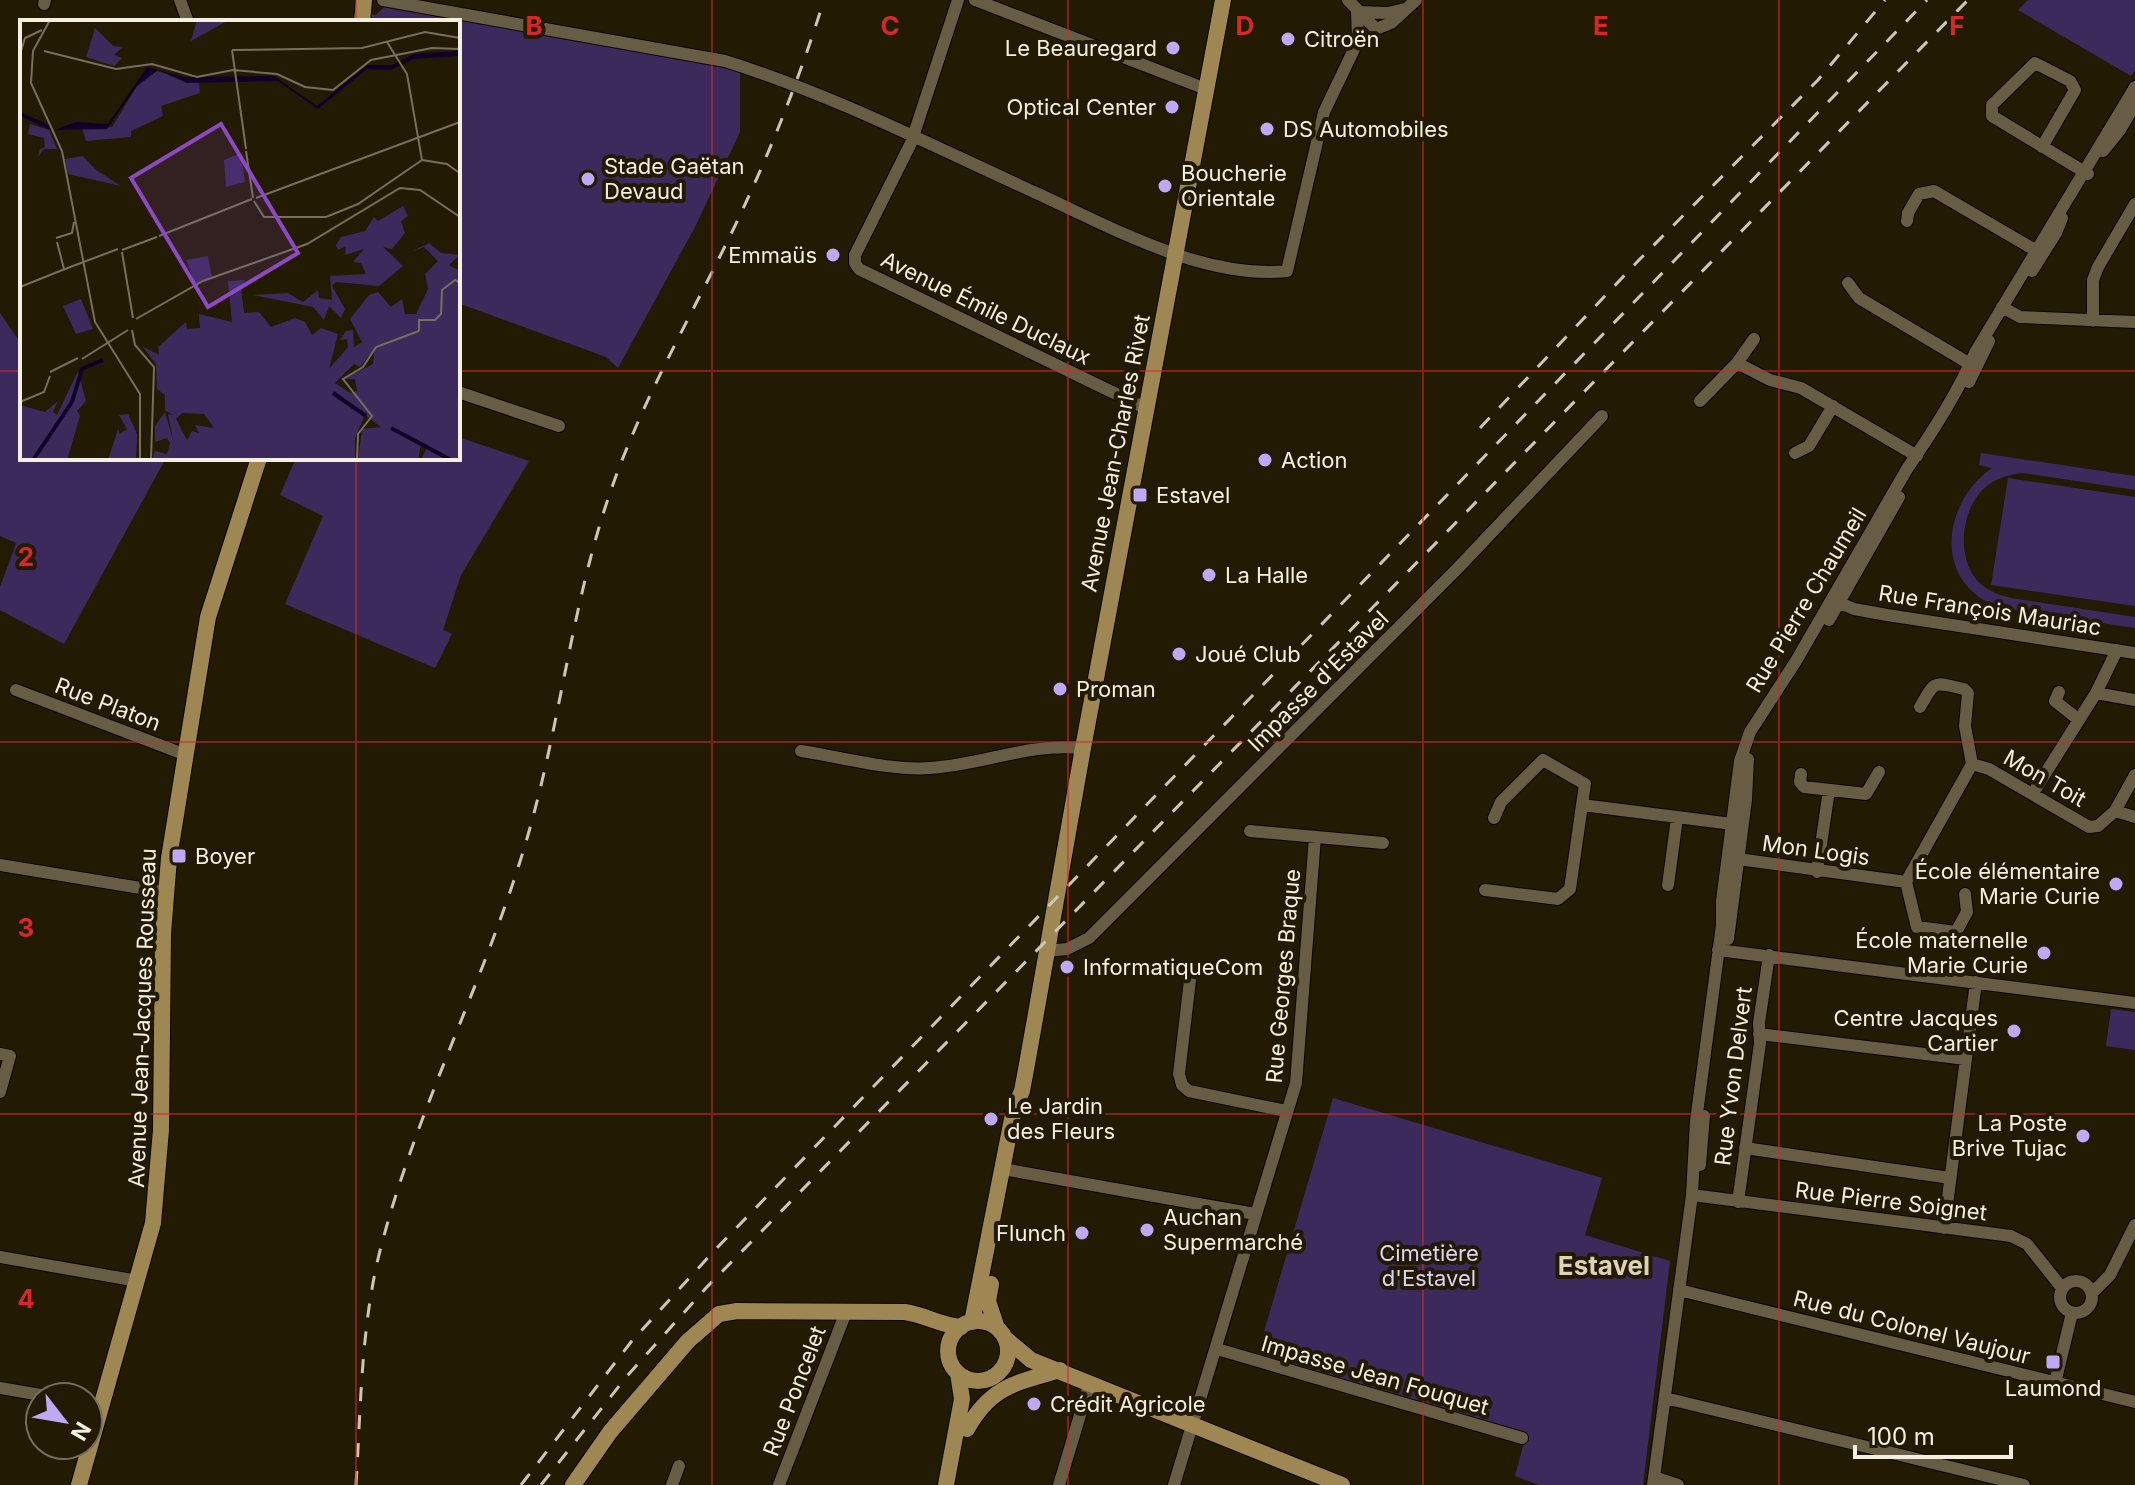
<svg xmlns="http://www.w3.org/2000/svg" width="2135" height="1485" font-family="Inter,sans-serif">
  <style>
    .green { fill: #3c2a5d }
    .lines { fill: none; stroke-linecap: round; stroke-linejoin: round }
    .minor-casing { stroke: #0c0500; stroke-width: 14 }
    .major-casing { stroke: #0c0500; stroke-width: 18 }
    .minor { stroke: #675c44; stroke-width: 12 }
    .major { stroke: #9e8752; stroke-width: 16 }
    .rail { stroke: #cdc6b7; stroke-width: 3; stroke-dasharray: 14 14; stroke-linecap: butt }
    .grid { fill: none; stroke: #d62828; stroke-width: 2; stroke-opacity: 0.55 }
    .poi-dot { fill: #bfa9f4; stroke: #231a04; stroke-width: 3 }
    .labels { text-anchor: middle; stroke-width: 8; stroke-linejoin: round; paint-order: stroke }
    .poi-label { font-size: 22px; fill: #f5efe1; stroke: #231a04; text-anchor: start }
    .street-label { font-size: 22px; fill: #f5efe1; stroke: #231a04 }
    .park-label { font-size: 22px; fill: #dcd3f6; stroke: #231a04 }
    .quarter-label { font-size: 26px; font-weight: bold; fill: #ddd1b6; stroke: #231a04 }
    .inset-river { fill: none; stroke: #100029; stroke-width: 4 }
    .inset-road { fill: none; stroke: #776f5c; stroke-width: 2 }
    .view { fill: #8d49c4; fill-opacity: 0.15; stroke: #8d49c4; stroke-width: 4 }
    .inset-edge { fill: none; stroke: #f5efe1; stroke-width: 4 }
    .grid-label { font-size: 26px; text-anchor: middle; font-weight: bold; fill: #d62828; stroke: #231a04; stroke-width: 8; stroke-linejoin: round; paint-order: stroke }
  </style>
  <rect width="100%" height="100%" fill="#231a04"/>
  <!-- green -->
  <path class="green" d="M2028,0H2135V70L2131,76L2018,10Z
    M384,7L718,65L740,72V132L695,227L618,368L606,357L458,303V22H371V14L376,15Z
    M0,313L22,345V458H166L64,644L0,610V587L16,543L0,536Z
    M458,437L529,461L461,575L443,630L452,634L435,668L285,604L323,516L280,495L296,458H458Z
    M1981,453L2135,476V490L2023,473C2011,474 1999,477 1988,485C1960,506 1954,562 1982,585C1991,592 2000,595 2011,598L2135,617V628L2008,609C1996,605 1983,602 1974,593C1934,558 1952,495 1992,468L1979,465Z
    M2008,478L2135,497V606L1991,585Z
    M2111,1009L2135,1012V1050L2106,1046Z
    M1333,1098L1602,1178L1585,1235L1670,1261L1643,1485H1539L1515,1476L1526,1435L1257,1355Z"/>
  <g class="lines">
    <!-- minor casing -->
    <g class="minor-casing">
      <path id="minor" d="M180,0L188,22
        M383,0L725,61C831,94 933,146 1034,192C1109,226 1203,280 1287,271L1324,112L1358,41L1357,12
        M958,0L911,143L855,255V263L859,269L1145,408
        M975,0L1206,89
        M1348,0L1376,29L1391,23L1416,0
        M44,4L45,0
        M1357,12L1388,13L1405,9
        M2042,147L2075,90L2070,81L2035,63L1992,105V116L2088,174
        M2103,151L2120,130L2135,104
        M1907,221L1908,213L1919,194L1934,191L2040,253
        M2032,271L2056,233L2062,218
        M1848,283L1859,298L1975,367
        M2002,307L2020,317L2135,322
        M2093,321V280L2098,267L2135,204
        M1737,363L1754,339
        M1969,382L1989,341
        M458,392L559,426
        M1700,401L1737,363L1770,380L1801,388L1917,456
        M1795,453L1809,446L1833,406
        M1835,601L1854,609L1887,615L2135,653
        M1829,620L1899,497
        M16,690L186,755
        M2059,692L2055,701L2079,720
        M2096,693L2135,700
        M1920,707C1936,679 1933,682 1964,689L1968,693L1965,726L1972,764
        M801,751C841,757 890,771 930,768C984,765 1025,743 1083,748
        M1801,774L1800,782L1804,787L1866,794L1879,772
        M2033,793L2096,693L2117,650
        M2115,811L2135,775
        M1494,818L1501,802L1543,760L1585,784L1582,805
        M1250,831L1383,843
        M1738,859L1906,882
        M0,865L165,892
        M1817,872L1829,790
        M1668,885L1677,818
        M1485,890L1558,899L1570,889L1582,805L1732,824
        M1965,894L1967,912L1956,932L1917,927L1906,882L1972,764L1989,769L2089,827L2098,826L2115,811L2135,817
        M1728,939L1746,800L1748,759
        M1718,950L2135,1003
        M1047,951L1067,949L1089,938L1457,569L1602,416
        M1190,980L1179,1074L1182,1085L1189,1091L1286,1111
        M1759,1034L1966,1059
        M0,1054L10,1056L0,1092
        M1745,1148L1950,1178
        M1700,1165L1704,1116
        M1003,1169L1255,1214
        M1692,1195L2011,1236L2027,1244L2062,1288
        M1738,1202L1760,1043L1759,1023L1769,955
        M1944,1228L1976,982
        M0,1257L138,1281
        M2060 1297a16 16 0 1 1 32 0a16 16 0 1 1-32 0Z
        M1679,1290L2135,1402
        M2092,1293L2110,1275L2135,1225
        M1217,1349L1522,1438
        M2055,1383L2072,1313
        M0,1388L52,1397
        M1665,1398L2024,1485
        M1654,1477L1678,1485
        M672,1485L679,1466
        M779,1485L846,1312
        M1059,1485L1090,1382
        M1174,1485L1296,1083L1315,837
        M1653,1485L1692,1195L1696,1121L1722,925V901L1740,761L1750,732L1796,661L1907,469C1933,431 1957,394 1976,351L2135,87"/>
    </g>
    <!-- major casing -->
    <g class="major-casing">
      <path id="major" d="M362,22L364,0
        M991,1284L988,1301L997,1328
        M948 1351a30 30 0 1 1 60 0a30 30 0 1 1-60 0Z
        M972,1322L1014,1109L1022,1091L1027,1064L1083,748L1223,0
        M1006,1339L1031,1360L1342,1485
        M967,1429C991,1386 1016,1383 1060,1370
        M79,1485L153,1223L161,1130L163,934L169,858L208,617L259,458
        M573,1485L610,1432L688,1341L719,1314L737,1311L905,1312C925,1315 940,1325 961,1327
        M946,1485L962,1399L958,1373"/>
    </g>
    <!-- minor -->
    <use href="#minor" class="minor"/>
    <!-- major -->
    <use href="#major" class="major"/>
    <!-- rail -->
    <path class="rail" d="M1480,428L1639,260L1818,80L1885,0
      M356,1485C361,1404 361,1321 382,1243C419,1103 488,974 528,835C562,717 573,592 616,476C647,392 692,314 731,234C768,158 799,80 824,0
      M521,1485L631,1342L713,1252L1927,0
      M541,1485L627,1376L706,1288L1968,0"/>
  </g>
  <!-- grid -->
  <path class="grid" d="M356,0V22M712,0V1485M1068,0V1485M1423,0V1485M1779,0V1485M0,371H22M458,371H2135M356,458V1485M0,742H2135M0,1114H2135"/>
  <!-- markers -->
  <g class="poi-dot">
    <circle cx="1288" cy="39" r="8"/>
    <circle cx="1173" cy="48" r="8"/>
    <circle cx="1172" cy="107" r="8"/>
    <circle cx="1267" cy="129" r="8"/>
    <circle cx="588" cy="179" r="8"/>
    <circle cx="1165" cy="186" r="8"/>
    <circle cx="833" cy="255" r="8"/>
    <circle cx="1265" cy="460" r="8"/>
    <rect x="1132" y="487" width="16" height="16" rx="4"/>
    <circle cx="1209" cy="575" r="8"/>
    <circle cx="1179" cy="654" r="8"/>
    <circle cx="1060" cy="689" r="8"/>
    <rect x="171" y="848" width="16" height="16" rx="4"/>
    <circle cx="2116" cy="884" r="8"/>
    <circle cx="2044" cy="953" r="8"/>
    <circle cx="1067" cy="967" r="8"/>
    <circle cx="2014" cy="1031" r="8"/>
    <circle cx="991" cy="1119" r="8"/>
    <circle cx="2083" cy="1136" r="8"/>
    <circle cx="1147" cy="1230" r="8"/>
    <circle cx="1082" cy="1233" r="8"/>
    <rect x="2045" y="1354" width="16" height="16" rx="4"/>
    <circle cx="1034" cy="1404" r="8"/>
  </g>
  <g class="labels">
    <!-- poi labels -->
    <g class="poi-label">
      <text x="1304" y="47">Citroën</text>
      <text x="1157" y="56" text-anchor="end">Le Beauregard</text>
      <text x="1156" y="115" text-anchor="end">Optical Center</text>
      <text x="1283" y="137">DS Automobiles</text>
      <text x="604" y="174">Stade Gaëtan<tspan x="604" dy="25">Devaud</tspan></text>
      <text x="1181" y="181">Boucherie<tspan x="1181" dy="25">Orientale</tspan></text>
      <text x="817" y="263" text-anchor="end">Emmaüs</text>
      <text x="1281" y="468">Action</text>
      <text x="1156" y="503">Estavel</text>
      <text x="1225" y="583">La Halle</text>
      <text x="1195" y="662">Joué Club</text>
      <text x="1076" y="697">Proman</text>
      <text x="195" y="864">Boyer</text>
      <text x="2100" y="879" text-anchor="end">École élémentaire<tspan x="2100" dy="25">Marie Curie</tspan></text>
      <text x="2028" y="948" text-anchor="end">École maternelle<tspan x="2028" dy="25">Marie Curie</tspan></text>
      <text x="1083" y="975">InformatiqueCom</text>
      <text x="1998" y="1026" text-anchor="end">Centre Jacques<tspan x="1998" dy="25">Cartier</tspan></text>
      <text x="1007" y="1114">Le Jardin<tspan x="1007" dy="25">des Fleurs</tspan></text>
      <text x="2067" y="1131" text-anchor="end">La Poste<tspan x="2067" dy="25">Brive Tujac</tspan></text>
      <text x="1163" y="1225">Auchan<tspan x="1163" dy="25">Supermarché</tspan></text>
      <text x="1066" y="1241" text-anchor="end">Flunch</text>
      <text x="2053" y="1396" text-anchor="middle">Laumond</text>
      <text x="1050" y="1412">Crédit Agricole</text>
    </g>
    <!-- street labels -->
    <g class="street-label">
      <text transform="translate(986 308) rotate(26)" y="8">Avenue Émile Duclaux</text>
      <text transform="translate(1115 453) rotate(-79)" y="8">Avenue Jean-Charles Rivet</text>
      <text transform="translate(1806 600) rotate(-59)" y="8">Rue Pierre Chaumeil</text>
      <text transform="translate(1990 610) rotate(9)" y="8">Rue François Mauriac</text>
      <text transform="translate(1318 681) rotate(-45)" y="8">Impasse d'Estavel</text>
      <text transform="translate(108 704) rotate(21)" y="8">Rue Platon</text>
      <text transform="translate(2045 778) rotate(30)" y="8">Mon Toit</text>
      <text transform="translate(1816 850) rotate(8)" y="8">Mon Logis</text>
      <text transform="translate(1283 976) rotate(-85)" y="8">Rue Georges Braque</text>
      <text transform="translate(142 1018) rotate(-88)" y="8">Avenue Jean-Jacques Rousseau</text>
      <text transform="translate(1733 1076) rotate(-83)" y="8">Rue Yvon Delvert</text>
      <text transform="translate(1891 1201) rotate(7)" y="8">Rue Pierre Soignet</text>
      <text transform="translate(1912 1327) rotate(14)" y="8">Rue du Colonel Vaujour</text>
      <text transform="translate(1375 1375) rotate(16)" y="8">Impasse Jean Fouquet</text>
      <text transform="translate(794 1391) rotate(-69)" y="8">Rue Poncelet</text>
    </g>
    <!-- park labels -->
    <g class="park-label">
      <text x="1429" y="1261">Cimetière<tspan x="1429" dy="25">d'Estavel</tspan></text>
    </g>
    <!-- quarter labels -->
    <g class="quarter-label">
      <text x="1604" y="1275">Estavel</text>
    </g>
  </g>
  <!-- overview -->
  <g transform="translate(20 20)">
    <rect width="440" height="440" fill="#231a04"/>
    <path d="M177,0H209L171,21ZM75,8L93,26L103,27L94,35L102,38L94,46L66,37ZM137,51L179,63L180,73L141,86L143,96L111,111V117L66,121L62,108L92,107L117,66ZM10,104L29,110L37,129H24L18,137L20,129L25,127L24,118L8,114ZM221,133L225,162L206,167L204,140ZM63,136L75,149L101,166L48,154L45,139ZM383,186L388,196L381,201L385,213L372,229L363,227L383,246L359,266L316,262L312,266L325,289L321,298L309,286L304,300L293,287L233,275L268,273L283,282L298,270L299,278L312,280L310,256L346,254L341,243L333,242L344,229L325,235L326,226L318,230L316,225L321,217L345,211L354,197L358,201ZM409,223L421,233L440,235L429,245L440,251V440H401L408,425L372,408L401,424L398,440H338L342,409L361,407L345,395L335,418V440H132L135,431L147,434L150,423L147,418L135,422V406L145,392L153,420L148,394L154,395L145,391V375L137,369L136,344L122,326L139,335L138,327L166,302L167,309L180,308L179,294L212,302L208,261L225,260L221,267L224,293L239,292L251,307L275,298L285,302L292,315L301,308L318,314L309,349L328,327L327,319L320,320L326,311L333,310L334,327L342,322L330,299L349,275L358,272L371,287L382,279L385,294H396L408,269L405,254L418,241L404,227L391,232ZM354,329L353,344L324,359H335L337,371L330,373L315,363L334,344L340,347ZM162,393L184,394L194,408L175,405L179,413L172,411L167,420L156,399ZM188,236L192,258L175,264L166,240ZM61,279L73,309L56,314L43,286ZM58,351L66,381L57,391L60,396L47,440H0V385L25,392L38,381L33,392L37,395ZM108,394L117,414L116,440H88L98,409L100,414L107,409L99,395Z" fill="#3c2a5d" fill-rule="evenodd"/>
    <path d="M440,31V36L394,39L371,50L347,49L298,89L258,61L167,63L138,50L117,66L87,109L34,110L56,102L88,104L127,47L164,57L254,56L297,86L347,45H372L394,34Z" fill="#100029"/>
    <path class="inset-river" d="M0,94L31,108M313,373L346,396M371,408L431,440M13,440L52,382L62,349L83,340"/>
    <path class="inset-road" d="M30,0L13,31L11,63L42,131L75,302L120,374V440M367,22L387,54L402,140M212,30L342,28L405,12L440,18M212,30L226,129M1,31L5,18L22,10M24,31L96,49L132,44L177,57L213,50M213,50L257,54L285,67L313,70L351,40L412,28L440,29M226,131L233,178M402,140L427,144L438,152M236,178L440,102M234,181L244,197H306L338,184L402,140M139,216L232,179M36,218L52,213L54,202M37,222L44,249M102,230L137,217M102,232L113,298M45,249L98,229M0,267L45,249M116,299L183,261L287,224L380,168L400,170L440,197M112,310L115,325L134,347L131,440M399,311V300H415L421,294L422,270L435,260L440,263M62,339L108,310M30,352L58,338M0,382L24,372L30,356M337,440L338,414L352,396L323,359L343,347L356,327L399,311"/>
    <path class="view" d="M201,104L278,233L188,287L111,158Z"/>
    <rect width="440" height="440" class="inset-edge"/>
  </g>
  <g class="grid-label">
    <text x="534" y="35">B</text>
    <text x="890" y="35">C</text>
    <text x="1245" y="35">D</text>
    <text x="1601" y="35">E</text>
    <text x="1957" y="35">F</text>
    <text x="26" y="566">2</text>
    <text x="26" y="937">3</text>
    <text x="26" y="1308">4</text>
  </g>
  <!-- north arrow -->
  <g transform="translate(64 1421) rotate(121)"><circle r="38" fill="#231a04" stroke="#776f5c" stroke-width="2"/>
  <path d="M0-6L14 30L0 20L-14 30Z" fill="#bfa9f4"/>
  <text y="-12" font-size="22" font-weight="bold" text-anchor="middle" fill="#f5efe1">N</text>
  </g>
  <!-- scale -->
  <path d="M1855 1445v12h156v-12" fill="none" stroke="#f5efe1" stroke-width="4"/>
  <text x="1867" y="1445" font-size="24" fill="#f5efe1" stroke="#231a04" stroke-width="6" paint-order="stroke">100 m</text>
</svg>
